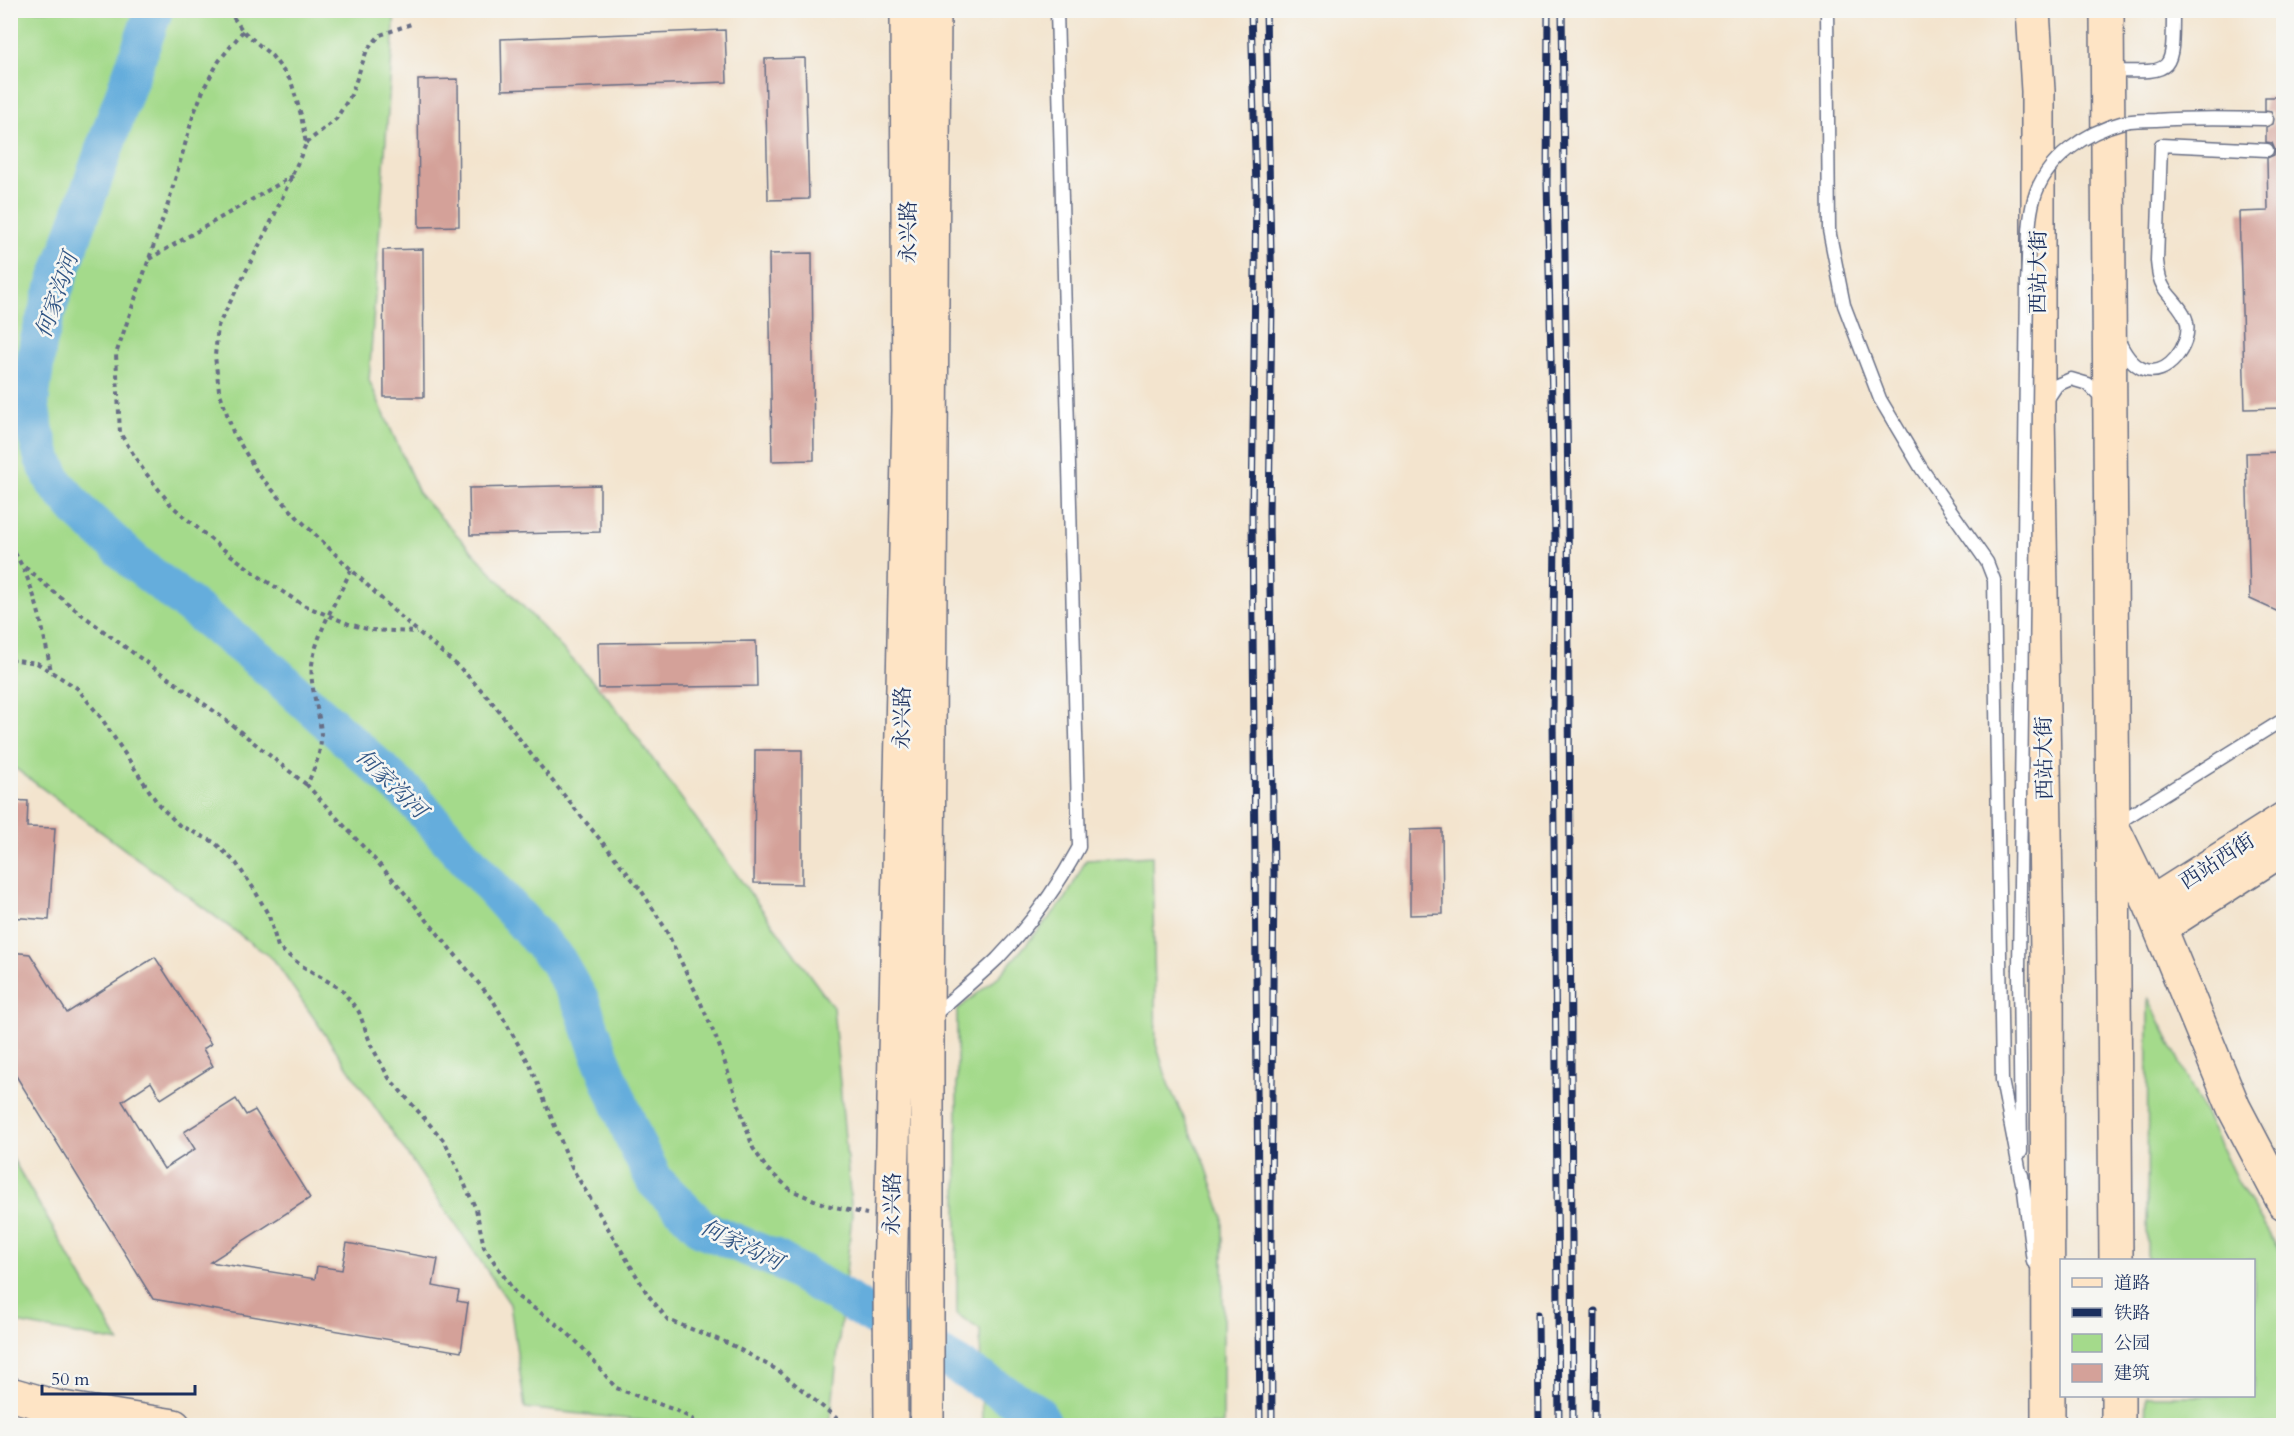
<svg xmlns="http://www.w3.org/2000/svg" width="2294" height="1436" font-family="Cardo,'Noto Serif SC',serif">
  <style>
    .green { fill: #a4da8b; stroke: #608474; stroke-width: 1.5 }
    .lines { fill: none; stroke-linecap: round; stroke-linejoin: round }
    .river { stroke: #65addc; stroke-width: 38 }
    .building { fill: #d4a199 }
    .lane-casing { stroke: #676e85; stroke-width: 15 }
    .secondary-casing { stroke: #676e85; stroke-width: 36 }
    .path { stroke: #676e85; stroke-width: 4; stroke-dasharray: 4.5 4.5; stroke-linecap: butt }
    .lane { stroke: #fff; stroke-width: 12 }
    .secondary { stroke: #fee4c5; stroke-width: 33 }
    .rail-casing { stroke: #1b2f5e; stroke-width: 7 }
    .rail { stroke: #f6f6f2; stroke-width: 4.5; stroke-dasharray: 14; stroke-linecap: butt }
    .lane-bridge-casing { stroke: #676e85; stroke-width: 15; stroke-linecap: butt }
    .lane-bridge { stroke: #fff; stroke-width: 12 }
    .labels { text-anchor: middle; stroke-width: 5; stroke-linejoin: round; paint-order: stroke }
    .street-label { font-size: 21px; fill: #1b2f5e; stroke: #f6f6f2 }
    .water-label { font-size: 22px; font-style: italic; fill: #315584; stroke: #f6f6f2 }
  </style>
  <rect width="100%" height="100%" fill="#f6f6f2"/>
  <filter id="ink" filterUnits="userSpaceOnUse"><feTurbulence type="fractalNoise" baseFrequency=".0167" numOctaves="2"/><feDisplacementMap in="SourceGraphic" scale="12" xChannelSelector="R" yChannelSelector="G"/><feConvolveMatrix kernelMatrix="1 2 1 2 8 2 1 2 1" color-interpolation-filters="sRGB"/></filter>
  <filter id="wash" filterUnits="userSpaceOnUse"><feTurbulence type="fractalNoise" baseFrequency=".008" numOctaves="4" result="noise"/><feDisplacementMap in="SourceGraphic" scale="24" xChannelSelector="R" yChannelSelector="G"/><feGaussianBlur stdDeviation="1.35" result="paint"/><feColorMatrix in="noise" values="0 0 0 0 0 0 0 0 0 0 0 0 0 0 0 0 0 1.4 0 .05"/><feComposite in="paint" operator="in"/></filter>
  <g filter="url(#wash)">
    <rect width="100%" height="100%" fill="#f3e4ce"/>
    <!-- green -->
    <path class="green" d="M11,10L395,11L369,380L420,495L609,699L833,1007L852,1215L830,1425H683L525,1408L510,1304L274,960L11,765Z
      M1152,856L1156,1044L1169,1086L1205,1163L1223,1217V1425H982L980,1330L957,1314V1010L1000,975L1066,898L1086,860Z
      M2148,997L2238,1182L2283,1257V1425H2146L2147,1396H2254V1260H2147Z
      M11,1156L119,1342L11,1322Z"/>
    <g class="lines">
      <!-- river -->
      <path class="river" d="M154,10L51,298L38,343L30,403L35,431L43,458L55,483L81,513L138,565L261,661L412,798L557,960L581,1002L601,1058L636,1144L655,1181L703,1229L778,1260L1036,1412L1044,1426"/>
    </g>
    <g id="blocks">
      <!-- building -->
      <path class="building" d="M725,30L727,82L502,90L501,39Z
        M805,58L809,199L768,200L765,59Z
        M458,79L459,226L419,227L418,80Z
        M2265,97H2283V408L2245,409L2239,212L2268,211L2267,158L2274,155L2275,150L2272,143L2266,142V127L2273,124L2274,119L2271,112L2265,111Z
        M423,249L424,397H384L383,250Z
        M812,253L814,460L772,461L769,254Z
        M2283,452V614L2250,599L2246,453Z
        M600,485V532L470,535L469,488Z
        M756,641L757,686L599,688L598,643Z
        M755,750H802V884L754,883Z
        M10,800L28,801L27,827L55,828L49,920L10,917Z
        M1442,829L1443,914L1410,915V830Z
        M10,952L30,954L67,1013L155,957L211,1044L203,1049L213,1066L161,1099L151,1082L122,1101L164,1169L195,1149L184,1132L236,1099L246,1115L255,1110L310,1198L210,1262L315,1279L317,1266L342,1270L347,1243L438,1259L433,1286L459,1291L457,1301L468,1303L461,1352L153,1299L10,1066Z"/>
    </g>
  </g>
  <g filter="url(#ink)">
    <use href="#blocks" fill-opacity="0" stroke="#676e85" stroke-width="1.5"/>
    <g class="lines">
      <!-- lane casing -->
      <g class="lane-casing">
        <path id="lane" d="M1827,10L1829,230L1844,305L1880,399L1921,468L1987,562L1994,580L2002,1080L2022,1183
          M2109,71C2173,72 2173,76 2173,10
          M2119,341C2124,352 2131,364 2143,369C2167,379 2191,345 2187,323C2185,310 2171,299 2164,288C2159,280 2158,271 2157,261L2161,145L2267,150
          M2047,400L2057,385L2071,379L2088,384L2105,401
          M2116,824L2284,719
          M2019,970L2021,1152
          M932,1017C953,998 976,979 997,959C1029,926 1057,888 1079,847L1057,10
          M2022,1175L2033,1262"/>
      </g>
      <!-- secondary casing -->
      <g class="secondary-casing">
        <path id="secondary" d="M2033,10L2038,91V412L2047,951L2048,1426
          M2107,10L2116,1260
          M2116,834L2150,904L2234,1108L2284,1203
          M2150,904L2284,819
          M2160,928L2284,848
          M10,1394L56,1407L174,1426
          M2118,1396V1426
          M891,1426L890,1284L909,410L907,10
          M927,1426V1022L934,10"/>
      </g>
      <!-- path -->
      <path class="path" d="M228,10L243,31L272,56L291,81L301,115L306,144L274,216L218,326L215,356L219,390L233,432L259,475L297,517L393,610L460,668L489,698L533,757L641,890L665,928L699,999L719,1045L753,1148L767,1169L791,1190L826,1205L867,1214
        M243,31L219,61L205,86L194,113L168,204L116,354L120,433L144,471L172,506L215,543L260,577L303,605L349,624L370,630L417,632
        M306,143L336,119L351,95L367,50L380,35L411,24
        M149,259L293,176
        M10,545C36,585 42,626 51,671
        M25,567C84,620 149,664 214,711C245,735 276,761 307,785
        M351,570C338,598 319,628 313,659C307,685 321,711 321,737C321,754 314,769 307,785L398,885L494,1002L530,1065L572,1168L648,1295L668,1320L730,1344L779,1371L846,1426
        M10,659L37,663L77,688L102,719L158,804L179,825L214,842L236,863L254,889L269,916L278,947L302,966L341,989L359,1012L371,1045L389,1078L445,1142L476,1209L484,1247L518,1297L562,1328L581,1346L616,1388L675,1410L693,1419L694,1426"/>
      <!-- lane -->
      <use href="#lane" class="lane"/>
      <!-- secondary -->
      <use href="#secondary" class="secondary"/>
      <!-- rail casing -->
      <g class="rail-casing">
        <path id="rail" d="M1251,10L1256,190L1252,516L1260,1426
          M1266,10L1272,301L1269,515L1274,876L1271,1207L1272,1426
          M1548,10L1547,183L1555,535L1553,717L1559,1426
          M1562,10L1568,498L1573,1426
          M1538,1314L1539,1426
          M1594,1426L1595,1311"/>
      </g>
      <!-- rail -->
      <use href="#rail" class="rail"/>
      <!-- lane-bridge casing -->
      <g class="lane-bridge-casing">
        <path id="lane-bridge" d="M2019,970L2027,281C2029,254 2027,224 2034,199C2045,159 2086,132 2124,122C2134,120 2146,120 2156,120C2193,117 2229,118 2266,119"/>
      </g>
      <!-- lane-bridge -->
      <use href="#lane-bridge" class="lane-bridge"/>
    </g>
  </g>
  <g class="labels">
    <!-- street labels -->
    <g class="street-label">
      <text transform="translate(908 232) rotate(-90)" y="7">永兴路</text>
      <text transform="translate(2038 272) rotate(-90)" y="7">西站大街</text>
      <text transform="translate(902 718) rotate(-89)" y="7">永兴路</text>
      <text transform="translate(2044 758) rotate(-91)" y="7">西站大街</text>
      <text transform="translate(2217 861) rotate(-33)" y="7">西站西街</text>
      <text transform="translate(892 1204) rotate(-89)" y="7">永兴路</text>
    </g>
    <!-- water labels -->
    <g class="water-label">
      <text transform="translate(56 295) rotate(-71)" y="8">何家沟河</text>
      <text transform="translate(392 783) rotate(44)" y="8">何家沟河</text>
      <text transform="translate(742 1244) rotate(26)" y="8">何家沟河</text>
    </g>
  </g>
  <!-- margin -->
  <rect width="2294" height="1436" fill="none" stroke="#f6f6f2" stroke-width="36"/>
  <!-- legend -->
  <rect x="2060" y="1259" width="195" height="138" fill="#f6f6f2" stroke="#9ea6b7" stroke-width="1.5"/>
  <rect x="2072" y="1278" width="30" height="9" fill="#fee4c5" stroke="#9ea6b7" stroke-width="1.5"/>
  <text x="2114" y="1289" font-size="18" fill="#1b2f5e">道路</text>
  <rect x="2072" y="1308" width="30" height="9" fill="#1b2f5e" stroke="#9ea6b7" stroke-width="1.5"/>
  <text x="2114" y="1319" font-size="18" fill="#1b2f5e">铁路</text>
  <rect x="2072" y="1334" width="30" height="18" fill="#a4da8b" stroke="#9ea6b7" stroke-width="1.5"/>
  <text x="2114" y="1349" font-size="18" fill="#1b2f5e">公园</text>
  <rect x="2072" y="1364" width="30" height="18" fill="#d4a199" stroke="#9ea6b7" stroke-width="1.5"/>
  <text x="2114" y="1379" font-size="18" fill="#1b2f5e">建筑</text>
  <!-- scale -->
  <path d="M42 1385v9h153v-9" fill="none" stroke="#1b2f5e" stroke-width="3"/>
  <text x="51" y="1385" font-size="18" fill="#1b2f5e" stroke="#f6f6f2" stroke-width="4.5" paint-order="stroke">50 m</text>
</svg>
